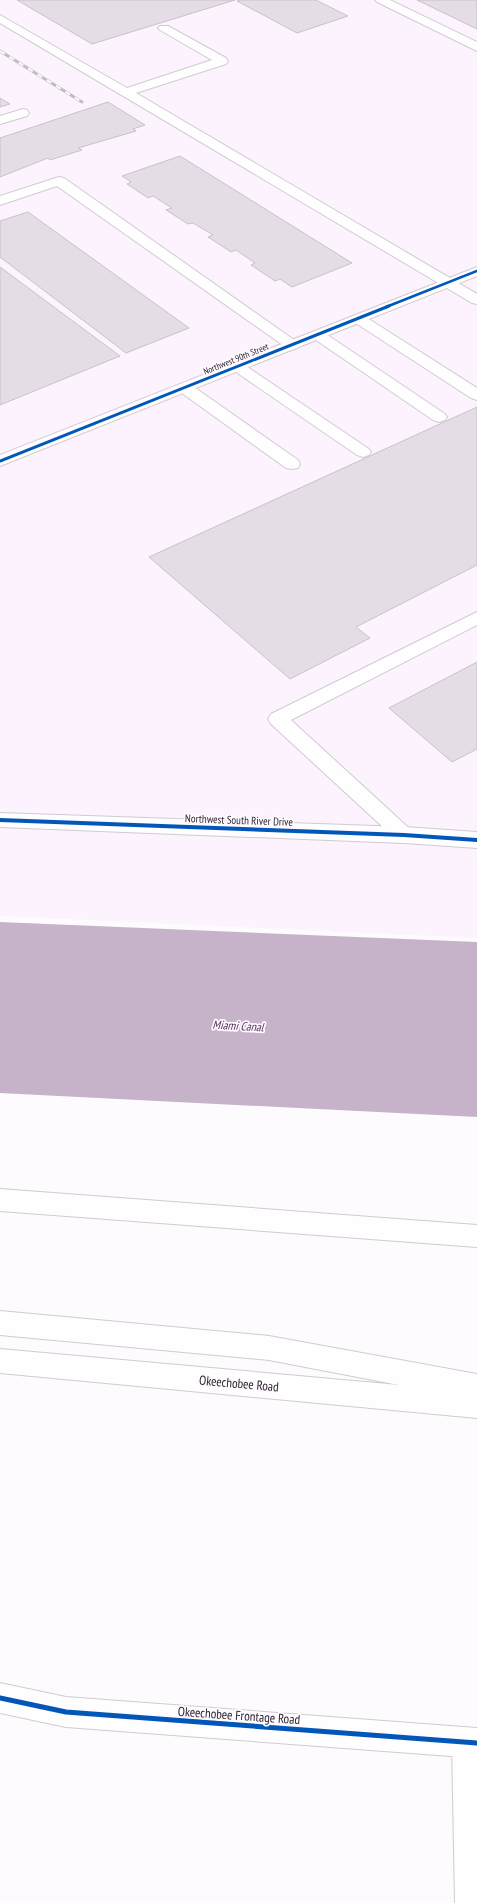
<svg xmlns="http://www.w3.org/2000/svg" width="477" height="1903" font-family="'PT Sans Narrow',sans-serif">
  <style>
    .built { fill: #fcf3fe }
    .water { fill: #c6b2c9 }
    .building { fill: #e4dde5; stroke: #c7c2c8 }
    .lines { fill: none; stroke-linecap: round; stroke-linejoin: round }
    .lane-casing { stroke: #d0cbd1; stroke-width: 2 }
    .street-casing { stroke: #d0cbd1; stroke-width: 2 }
    .secondary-casing { stroke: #d0cbd1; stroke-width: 2 }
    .highway-casing { stroke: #d0cbd1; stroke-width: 2 }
    .lane { fill: #fffeff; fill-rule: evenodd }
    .street { fill: #fffeff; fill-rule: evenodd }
    .secondary { fill: #fffeff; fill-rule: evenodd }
    .highway { fill: #fffeff; fill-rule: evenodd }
    .rail-casing { stroke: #bfbebf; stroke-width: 3 }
    .rail { stroke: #fefaff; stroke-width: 2; stroke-dasharray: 5.5; stroke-linecap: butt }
    .cycleway-far3-casing { stroke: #fefaff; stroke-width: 4 }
    .cycleway-far2-casing { stroke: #fefaff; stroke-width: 5 }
    .cycleway-far1-casing { stroke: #fefaff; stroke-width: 6 }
    .cycleway-casing { stroke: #fefaff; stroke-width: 8 }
    .cycleway-far3 { stroke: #0057b8; stroke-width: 2.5 }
    .cycleway-far2 { stroke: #0057b8; stroke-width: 3 }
    .cycleway-far1 { stroke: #0057b8; stroke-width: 4 }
    .cycleway { stroke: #0057b8; stroke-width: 5 }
    .labels { text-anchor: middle; stroke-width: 3.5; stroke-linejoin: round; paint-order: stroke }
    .far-street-label { font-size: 9px; fill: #2e262f; stroke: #fefaff }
    .street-label { font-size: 11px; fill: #2e262f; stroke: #fefaff }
    .water-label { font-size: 12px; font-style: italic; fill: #59335f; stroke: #fefaff }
    .near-street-label { font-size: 13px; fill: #2e262f; stroke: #fefaff }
  </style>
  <rect width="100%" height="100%" fill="#fdfbfe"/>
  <!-- built -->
  <path class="built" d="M0,0H477V938L0,916Z"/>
  <!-- water -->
  <path class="water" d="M0,922L477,942V1117L0,1093Z"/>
  <!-- building -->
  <path class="building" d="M17,0H235L92,44Z
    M241,0H316L348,16L297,33L237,1Z
    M417,0H477V29Z
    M0,98L10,104L0,107Z
    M108,102L145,125L133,129L136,131L78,148L82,150L50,160L48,158L0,177V138Z
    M180,156L352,263L292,287L280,279L275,281L251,265L255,263L236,250L231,252L208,237L213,235L193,223L188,224L166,210L172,208L153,196L148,198L127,184L131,182L122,176Z
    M28,212L189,328L126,353L0,257V221Z
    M0,267L120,356L0,405Z
    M477,407V565L356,627L370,638L290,679L149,557Z
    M477,662V749L452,762L389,708Z"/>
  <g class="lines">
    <!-- lane casing -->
    <g class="lane-casing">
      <path id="lane" d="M375,0H390L477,42V51L377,2Z
        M0,15L127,88L212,60L160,30L158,28L160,26H168L226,58L228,61L226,64L136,93L477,294V304L472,303L0,23Z
        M23,109L27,110L29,113L27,116L0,124V116Z
        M59,177L64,178L297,342L300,345L297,348L292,350L287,348L57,186L0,205V196Z
        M359,315L364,316L477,388V400L471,398L354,322L352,319L354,316Z
        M318,330L323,332L445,414L447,417L445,420L439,422L433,420L313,338L310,335L313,332Z
        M238,362L243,364L369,449L371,452L369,455L363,457L357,455L233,370L230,367L233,364Z
        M185,383L191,385L298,460L300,464L298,468L292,469L286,468L179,391L177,388L179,385Z
        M477,612V625L291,720L411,830L414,835L411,840L404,843L397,840L271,724L268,719L271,714Z
        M467,1728L477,1732V1903H455L452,1743L456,1732Z"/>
    </g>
    <!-- street casing -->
    <g class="street-casing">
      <path id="street" d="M477,267V276L0,466V455Z"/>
    </g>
    <!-- secondary casing -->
    <g class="secondary-casing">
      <path id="secondary" d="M0,813L404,827L477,832V848L404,843L0,827Z
        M0,1683L66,1697L477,1728V1758L66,1727L0,1713Z"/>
    </g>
    <!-- highway casing -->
    <g class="highway-casing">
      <path id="highway" d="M0,1189L477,1225V1247L0,1211Z
        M0,1311L269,1336L477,1374V1418L0,1373V1349L399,1385L269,1360L0,1335Z"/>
    </g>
    <!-- lane -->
    <use href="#lane" class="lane"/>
    <!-- street -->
    <use href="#street" class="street"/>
    <!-- secondary -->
    <use href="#secondary" class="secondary"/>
    <!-- highway -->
    <use href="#highway" class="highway"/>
    <!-- rail casing -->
    <g class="rail-casing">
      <path id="rail" d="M0,51L82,102"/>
    </g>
    <!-- rail -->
    <use href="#rail" class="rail"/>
    <!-- cycleway-far3 casing -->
    <g class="cycleway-far3-casing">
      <path id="cycleway-far3" d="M386,307L477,271"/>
    </g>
    <!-- cycleway-far2 casing -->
    <g class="cycleway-far2-casing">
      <path id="cycleway-far2" d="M0,461L389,306"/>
    </g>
    <!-- cycleway-far1 casing -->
    <g class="cycleway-far1-casing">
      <path id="cycleway-far1" d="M0,820L404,835L477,840"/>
    </g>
    <!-- cycleway casing -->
    <g class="cycleway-casing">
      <path id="cycleway" d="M0,1698L66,1712L477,1743"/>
    </g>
    <!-- cycleway-far3 -->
    <use href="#cycleway-far3" class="cycleway-far3"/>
    <!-- cycleway-far2 -->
    <use href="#cycleway-far2" class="cycleway-far2"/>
    <!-- cycleway-far1 -->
    <use href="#cycleway-far1" class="cycleway-far1"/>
    <!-- cycleway -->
    <use href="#cycleway" class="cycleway"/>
  </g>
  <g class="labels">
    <!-- far-street labels -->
    <g class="far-street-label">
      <text transform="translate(236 359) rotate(-22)" y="3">Northwest 90th Street</text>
    </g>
    <!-- street labels -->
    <g class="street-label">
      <text transform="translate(239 820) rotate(2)" y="4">Northwest South River Drive</text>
    </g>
    <!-- water labels -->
    <g class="water-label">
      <text transform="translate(238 1026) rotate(3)" y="4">Miami Canal</text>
    </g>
    <!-- near-street labels -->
    <g class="near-street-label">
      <text transform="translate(239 1383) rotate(5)" y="5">Okeechobee Road</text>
      <text transform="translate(239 1715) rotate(4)" y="5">Okeechobee Frontage Road</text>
    </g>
  </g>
</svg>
